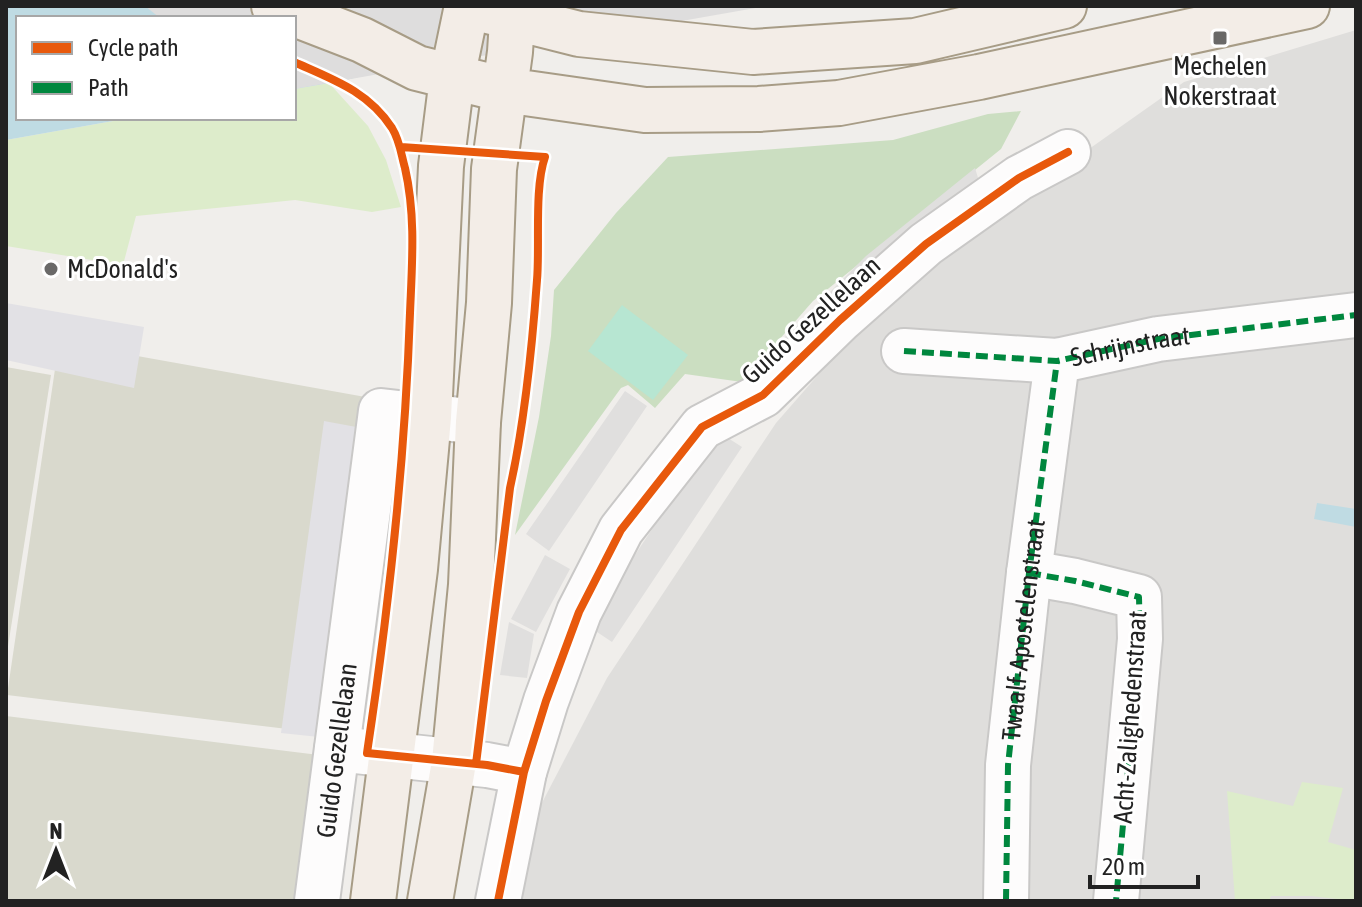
<svg xmlns="http://www.w3.org/2000/svg" width="1362" height="907" font-family="'Asap Condensed',sans-serif">
  <style>
    .residential { fill: #dfdedc }
    .construction { fill: #d9d9cd }
    .grass { fill: #ddeccb }
    .forest { fill: #cbdec1 }
    .pitch { fill: #b7e6d2 }
    .parking { fill: #e0dfde }
    .plaza { fill: #e2e1e5 }
    .water { fill: #bfdbe3 }
    .pier { fill: #dedddd }
    .lines { fill: none; stroke-linecap: round; stroke-linejoin: round }
    .minor-casing { stroke: #c9c8c7; stroke-width: 48 }
    .major-casing { stroke: #a79c86; stroke-width: 48 }
    .minor { stroke: #fdfcfc; stroke-width: 44 }
    .major { stroke: #f3ede7; stroke-width: 44 }
    .quiet { stroke: #00873e; stroke-width: 6; stroke-dasharray: 12 6; stroke-linecap: butt }
    .cycleway-casing { stroke: #fff; stroke-width: 13 }
    .cycleway { stroke: #e8590c; stroke-width: 8 }
    .poi-dot { fill: #6a6968; stroke: #fff; stroke-width: 3 }
    .labels { text-anchor: middle; stroke-width: 6; stroke-linejoin: round; paint-order: stroke }
    .poi-label { font-size: 26px; fill: #222; stroke: #fff }
    .street-label { font-size: 26px; fill: #222; stroke: #fff }
  </style>
  <rect width="100%" height="100%" fill="#f0eeeb"/>
  <!-- residential -->
  <path class="residential" d="M1356,30V901H519L533,820L607,678L776,423L867,319L967,235L1184,82Z"/>
  <!-- construction -->
  <path class="construction" d="M59,342L371,398L321,733L7,695Z
    M6,367L51,375L6,659Z
    M6,716L327,756L304,901H6Z"/>
  <!-- grass -->
  <path class="grass" d="M329,83L368,126L386,160L401,207L372,212L295,200L136,216L123,265L6,246V140L130,118H294V89Z
    M1302,782L1343,788L1328,842L1356,850V901L1311,896H1271L1269,901H1235L1227,791L1293,806Z"/>
  <!-- forest -->
  <path class="forest" d="M1021,111L1001,149L813,301L742,382L685,374L655,408L628,385L621,388L515,535L539,417L551,336L554,290L616,213L668,157L893,140L988,114Z"/>
  <!-- pitch -->
  <path class="pitch" d="M622,305L688,355L653,400L588,351Z"/>
  <!-- parking -->
  <path class="parking" d="M975,168L979,181L776,366L765,357L866,256Z
    M625,391L647,406L549,551L526,534Z
    M717,431L742,447L612,642L588,626Z
    M545,555L570,569L536,632L511,619Z
    M509,622L534,634L527,678L500,675Z"/>
  <!-- plaza -->
  <path class="plaza" d="M6,303L144,327L134,388L6,360Z
    M324,421L378,431L338,739L281,733Z"/>
  <!-- water -->
  <path class="water" d="M6,6H664L341,81L294,89V18H18V118H130L6,140Z
    M1317,503L1356,509V527L1314,519Z"/>
  <!-- pier -->
  <path class="pier" d="M145,6H767L294,89V18H160Z"/>
  <g class="lines">
    <!-- minor casing -->
    <g class="minor-casing">
      <g id="minor">
        <path id="s1" d="M904,351L1057,361L1158,339L1356,315"/>
        <path d="M1029,573L1075,581L1139,597L1140,639L1116,901"/>
        <path d="M337,749L487,765L524,772"/>
        <path id="s2" d="M317,901L381,411L478,422"/>
        <path d="M498,901L524,772L546,701L579,612L621,530L702,427L763,395L840,320L926,244L1019,178L1068,152"/>
        <path id="s3" d="M1006,901L1008,765L1029,573L1057,361"/>
      </g>
    </g>
    <!-- major casing -->
    <g class="major-casing">
      <path id="major" d="M274,6L362,40L417,68L505,90L645,110L759,109L839,103L979,77L1307,6
        M484,10L579,34L753,52L915,41L1064,6
        M373,901L415,569L429,417L441,166L452,78L467,6
        M430,901L454,762L471,585L478,422L489,303L494,169L510,52L513,6"/>
    </g>
    <!-- minor -->
    <use href="#minor" class="minor"/>
    <!-- major -->
    <use href="#major" class="major"/>
    <!-- quiet -->
    <path class="quiet" d="M904,351L1057,361L1158,339L1356,315
      M1029,573L1075,581L1139,597L1140,639L1116,901
      M1006,901L1008,765L1029,573L1057,361"/>
    <!-- cycleway casing -->
    <g class="cycleway-casing">
      <path id="cycleway" d="M294,62C332,79 368,91 392,128C400,141 401,154 405,168C416,216 412,264 410,313C405,460 389,607 367,753L487,765L524,772
        M401,147L545,157C534,188 540,246 537,280C532,349 525,421 510,488L476,764
        M498,901L524,772L546,701L579,612L621,530L702,427L763,395L840,320L926,244L1019,178L1068,152"/>
    </g>
    <!-- cycleway -->
    <use href="#cycleway" class="cycleway"/>
  </g>
  <!-- markers -->
  <g class="poi-dot">
    <rect x="1212" y="30" width="16" height="16" rx="4"/>
    <circle cx="51" cy="269" r="8"/>
  </g>
  <g class="labels">
    <!-- poi labels -->
    <g class="poi-label">
      <text x="1220" y="75">Mechelen<tspan x="1220" dy="30">Nokerstraat</tspan></text>
      <text x="67" y="278" text-anchor="start">McDonald's</text>
    </g>
    <!-- street labels -->
    <g class="street-label">
      <text transform="translate(811 320) rotate(-42)" y="9">Guido Gezellelaan</text>
      <text dy="9" stroke="none"><textPath href="#s1" startOffset="228">Schrijnstraat</textPath></text>
      <text dy="9" stroke="none"><textPath href="#s3" startOffset="272">Twaalf-Apostelenstraat</textPath></text>
      <text transform="translate(1130 717) rotate(-86)" y="9">Acht-Zalighedenstraat</text>
      <text dy="9" stroke="none"><textPath href="#s2" startOffset="152">Guido Gezellelaan</textPath></text>
    </g>
  </g>
  <!-- border -->
  <rect width="1362" height="907" fill="none" stroke="#222222" stroke-width="16"/>
  <!-- legend -->
  <rect x="16" y="16" width="280" height="104" fill="#ffffff" stroke="#a7a7a7" stroke-width="2"/>
  <rect x="32" y="42" width="40" height="12" fill="#e8590c" stroke="#a7a7a7" stroke-width="2"/>
  <text x="88" y="56" font-size="24" fill="#222222">Cycle path</text>
  <rect x="32" y="82" width="40" height="12" fill="#00873e" stroke="#a7a7a7" stroke-width="2"/>
  <text x="88" y="96" font-size="24" fill="#222222">Path</text>
  <!-- north arrow -->
  <g transform="translate(56 851)" stroke="#ffffff" stroke-width="6" paint-order="stroke">
  <path d="M0-6L14 30L0 20L-14 30Z" fill="#222222"/>
  <text y="-12" font-size="22" font-weight="bold" text-anchor="middle" fill="#222222">N</text>
  </g>
  <!-- scale -->
  <path d="M1090 875v12h108v-12" fill="none" stroke="#222222" stroke-width="4"/>
  <text x="1102" y="875" font-size="24" fill="#222222" stroke="#ffffff" stroke-width="6" paint-order="stroke">20 m</text>
</svg>
